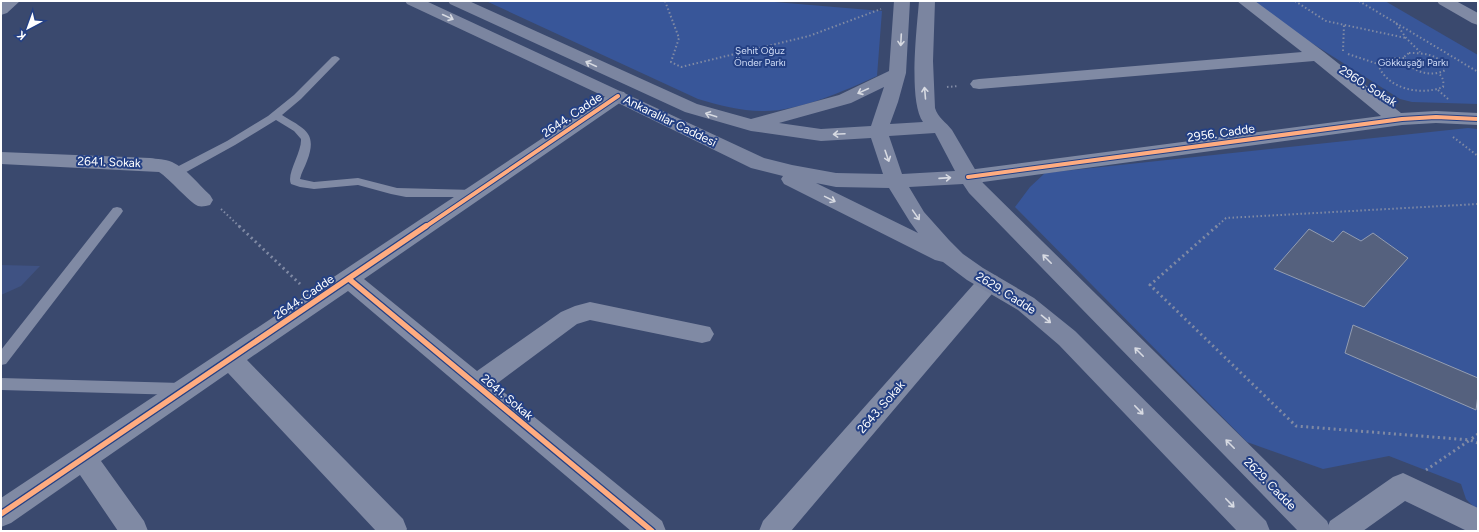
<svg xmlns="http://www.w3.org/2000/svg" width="1479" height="532" font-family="Figtree,sans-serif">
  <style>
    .green { fill: #385699 }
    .water { fill: #3f5283 }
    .building { fill: #55617e; stroke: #939db2 }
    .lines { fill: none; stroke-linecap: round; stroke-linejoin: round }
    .path-far1 { stroke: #808aa4; stroke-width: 2; stroke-dasharray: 1.5 2.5; stroke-linecap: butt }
    .path { stroke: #808aa4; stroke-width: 3; stroke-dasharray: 2 3.5; stroke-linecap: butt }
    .lane { fill: #808aa4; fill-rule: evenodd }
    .street { fill: #808aa4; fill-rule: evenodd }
    .secondary { fill: #7b85a0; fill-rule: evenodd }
    .cycleway-far1-casing { stroke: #244084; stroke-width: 6 }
    .cycleway-casing { stroke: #244084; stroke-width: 8 }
    .cycleway-far1 { stroke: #ffac80; stroke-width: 4 }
    .cycleway { stroke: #ffac80; stroke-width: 5.5 }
    .oneway { stroke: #d7dae2 }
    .labels { text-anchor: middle; stroke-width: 4; stroke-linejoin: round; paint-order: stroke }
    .far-park-label { font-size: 10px; fill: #d0dcf6; stroke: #244084 }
    .street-label { font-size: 12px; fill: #fff; stroke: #244084 }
  </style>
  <rect width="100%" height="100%" fill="#3a496e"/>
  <!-- green -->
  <path class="green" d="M486,1H763L882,11L877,76C844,91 798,112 762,111C740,111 719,105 698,99Z
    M1252,1H1385L1478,55V104L1412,102L1400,99L1291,30Z
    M1468,128L1478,129V511L1466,499L1461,484L1389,456L1323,469L1247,442L1015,207L1030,187L1045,173Z"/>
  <!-- water -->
  <path class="water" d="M1,265L40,266L21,286L1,295Z"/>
  <!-- building -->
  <path class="building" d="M1309,229L1333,242L1343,231L1361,241L1373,233L1408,258L1364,307L1274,269Z
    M1353,325L1478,378V395L1476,410L1345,353Z"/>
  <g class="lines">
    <!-- path-far1 -->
    <path class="path-far1" d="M665,1L679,38L671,62L681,67L809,36L881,9
      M1295,1L1326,21L1406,38
      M1359,1L1396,23L1406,38L1420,52
      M1396,23L1478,72
      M1343,51L1344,25
      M1409,53C1423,53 1442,54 1445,70C1433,78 1409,72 1404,57Z
      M1348,54L1378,64
      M1404,58H1387L1378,64C1386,89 1421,96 1443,87C1444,81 1443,77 1438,73
      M947,87L958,86
      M1438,90L1448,99
      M1453,137L1478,156
      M221,209L240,227
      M1216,227L1226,218L1478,204"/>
    <!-- path -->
    <path class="path" d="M239,226L300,284
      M1217,226L1150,285L1296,426L1470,440
      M1478,434L1470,440L1478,443
      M1426,470L1470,440"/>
    <!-- lane -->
    <path class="lane" d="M335,56L338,57L340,59L338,61L301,99L282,115C304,129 318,132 307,161C305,167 301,173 300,179L314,182L358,178L397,188L474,190L478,191L480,194L478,197H406L391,194L358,185L314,189L300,187L291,184C286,174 302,152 301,139L294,131L276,120L235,145L179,176H171L170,173L171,170L227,141L268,116L294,95L332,57Z
      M117,207L121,208L123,211L121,214L6,364L1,365V350L113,208Z
      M1,378L181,383L186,385L188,389L186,393L181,395L1,390Z"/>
    <!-- street -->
    <path class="street" d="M2,1H20L7,13L1,15V2Z
      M1237,1H1255L1324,52L1401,113L1436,111L1478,113V125L1436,123L1402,125L968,184L961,182L958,177L961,172L968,170L1381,116L1314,61L979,89L973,88L970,84L973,80L979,79L1302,52Z
      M1437,1H1456L1478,13V25L1472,23L1439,4Z
      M618,91L624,92L627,96L624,100L364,279L477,371L561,312L575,306L590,302L710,327L714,334L710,341L702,343L590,320L577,324L495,385L662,521L666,531H631L348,291L247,360L403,519L407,529L406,531H376L228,373L101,461L144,521L148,531H118L80,475L11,523L1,527V498L612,92Z
      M1,152L150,158C157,159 165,159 172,162C187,169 198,184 210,195L213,200L210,205C206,206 202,207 198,206C189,202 170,179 159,172L1,164Z
      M989,274L997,276L1000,282L997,288L791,531H759L763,521L981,276Z
      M1403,473L1478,508V531H1467L1405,501L1363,531H1326L1330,521L1393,477Z"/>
    <!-- secondary -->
    <path class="secondary" d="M405,1H426L764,158L792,165L836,173L883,174L871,138L821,141L751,131L685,112L450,4L448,1H469L697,104L751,119L839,95L889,71L894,1H910L906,73L898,102L890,124L923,122C908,101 917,28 919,1H935L933,61L935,108C938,118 946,122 952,130L983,183L1327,521L1331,531H1298L969,193L963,184L909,187L924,212L949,240L963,254L983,268L1034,298L1075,331L1266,521L1270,531H1237L1059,345L1018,310L967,280L943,262L935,260L784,184L781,179L783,176L751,168L612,100L407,4ZM884,87L871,126L821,129L779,123L851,103ZM935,133L955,171L902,174L889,136ZM816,183L836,187L889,188L910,222L918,233Z"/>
    <!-- cycleway-far1 casing -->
    <g class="cycleway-far1-casing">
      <path id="cycleway-far1" d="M968,177L1402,119L1436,117L1478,119
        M425,227L618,96"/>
    </g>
    <!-- cycleway casing -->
    <g class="cycleway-casing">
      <path id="cycleway" d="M349,279L652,531
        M1,514L426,226"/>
    </g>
    <!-- cycleway-far1 -->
    <use href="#cycleway-far1" class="cycleway-far1"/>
    <!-- cycleway -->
    <use href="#cycleway" class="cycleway"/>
  </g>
  <!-- one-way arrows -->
  <defs><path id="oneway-shaft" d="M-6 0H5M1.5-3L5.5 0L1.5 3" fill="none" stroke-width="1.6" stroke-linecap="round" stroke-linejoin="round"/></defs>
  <g class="oneway">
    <use href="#oneway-shaft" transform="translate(448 17) rotate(25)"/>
    <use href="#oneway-shaft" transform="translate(901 40) rotate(93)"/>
    <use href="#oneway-shaft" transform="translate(591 64) rotate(-155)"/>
    <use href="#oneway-shaft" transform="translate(863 91) rotate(155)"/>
    <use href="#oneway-shaft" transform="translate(925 93) rotate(-95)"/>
    <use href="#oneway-shaft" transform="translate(711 115) rotate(-162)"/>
    <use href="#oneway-shaft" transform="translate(839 134) rotate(177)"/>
    <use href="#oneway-shaft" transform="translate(887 156) rotate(71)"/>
    <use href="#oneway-shaft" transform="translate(945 178) rotate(-4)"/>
    <use href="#oneway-shaft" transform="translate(830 199) rotate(26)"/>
    <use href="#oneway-shaft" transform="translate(916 215) rotate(55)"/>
    <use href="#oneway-shaft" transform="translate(1047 259) rotate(-135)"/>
    <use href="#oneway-shaft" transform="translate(1046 319) rotate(39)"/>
    <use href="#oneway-shaft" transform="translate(1139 352) rotate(-135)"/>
    <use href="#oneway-shaft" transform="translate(1139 410) rotate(46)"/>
    <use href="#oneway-shaft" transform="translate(1230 444) rotate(-135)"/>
    <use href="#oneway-shaft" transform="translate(1230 503) rotate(46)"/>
  </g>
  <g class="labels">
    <!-- far-park labels -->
    <g class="far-park-label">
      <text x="760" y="54">Şehit Oğuz<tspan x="760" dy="12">Önder Parkı</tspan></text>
      <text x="1413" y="66">Gökkuşağı Parkı</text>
    </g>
    <!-- street labels -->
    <g class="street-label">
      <text transform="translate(1368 86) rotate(32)" y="4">2960. Sokak</text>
      <text transform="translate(572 115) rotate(-34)" y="4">2644. Cadde</text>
      <text transform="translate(670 121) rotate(26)" y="4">Ankaralılar Caddesi</text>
      <text transform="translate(1221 133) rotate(-8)" y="4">2956. Cadde</text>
      <text transform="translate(109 162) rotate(2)" y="4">2641. Sokak</text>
      <text transform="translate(1006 293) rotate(32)" y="4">2629. Cadde</text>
      <text transform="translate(304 297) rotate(-34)" y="4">2644. Cadde</text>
      <text transform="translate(507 397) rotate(40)" y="4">2641. Sokak</text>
      <text transform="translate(881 407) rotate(-49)" y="4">2643. Sokak</text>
      <text transform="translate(1270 484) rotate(45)" y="4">2629. Cadde</text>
    </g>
  </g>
  <!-- border -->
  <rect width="1479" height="532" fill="none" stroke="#ffffff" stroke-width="4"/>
  <!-- north arrow -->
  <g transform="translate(28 28) rotate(221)" stroke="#244084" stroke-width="3" paint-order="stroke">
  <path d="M0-3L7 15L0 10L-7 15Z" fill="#ffffff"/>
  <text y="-6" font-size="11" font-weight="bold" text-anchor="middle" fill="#ffffff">K</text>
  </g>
</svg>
